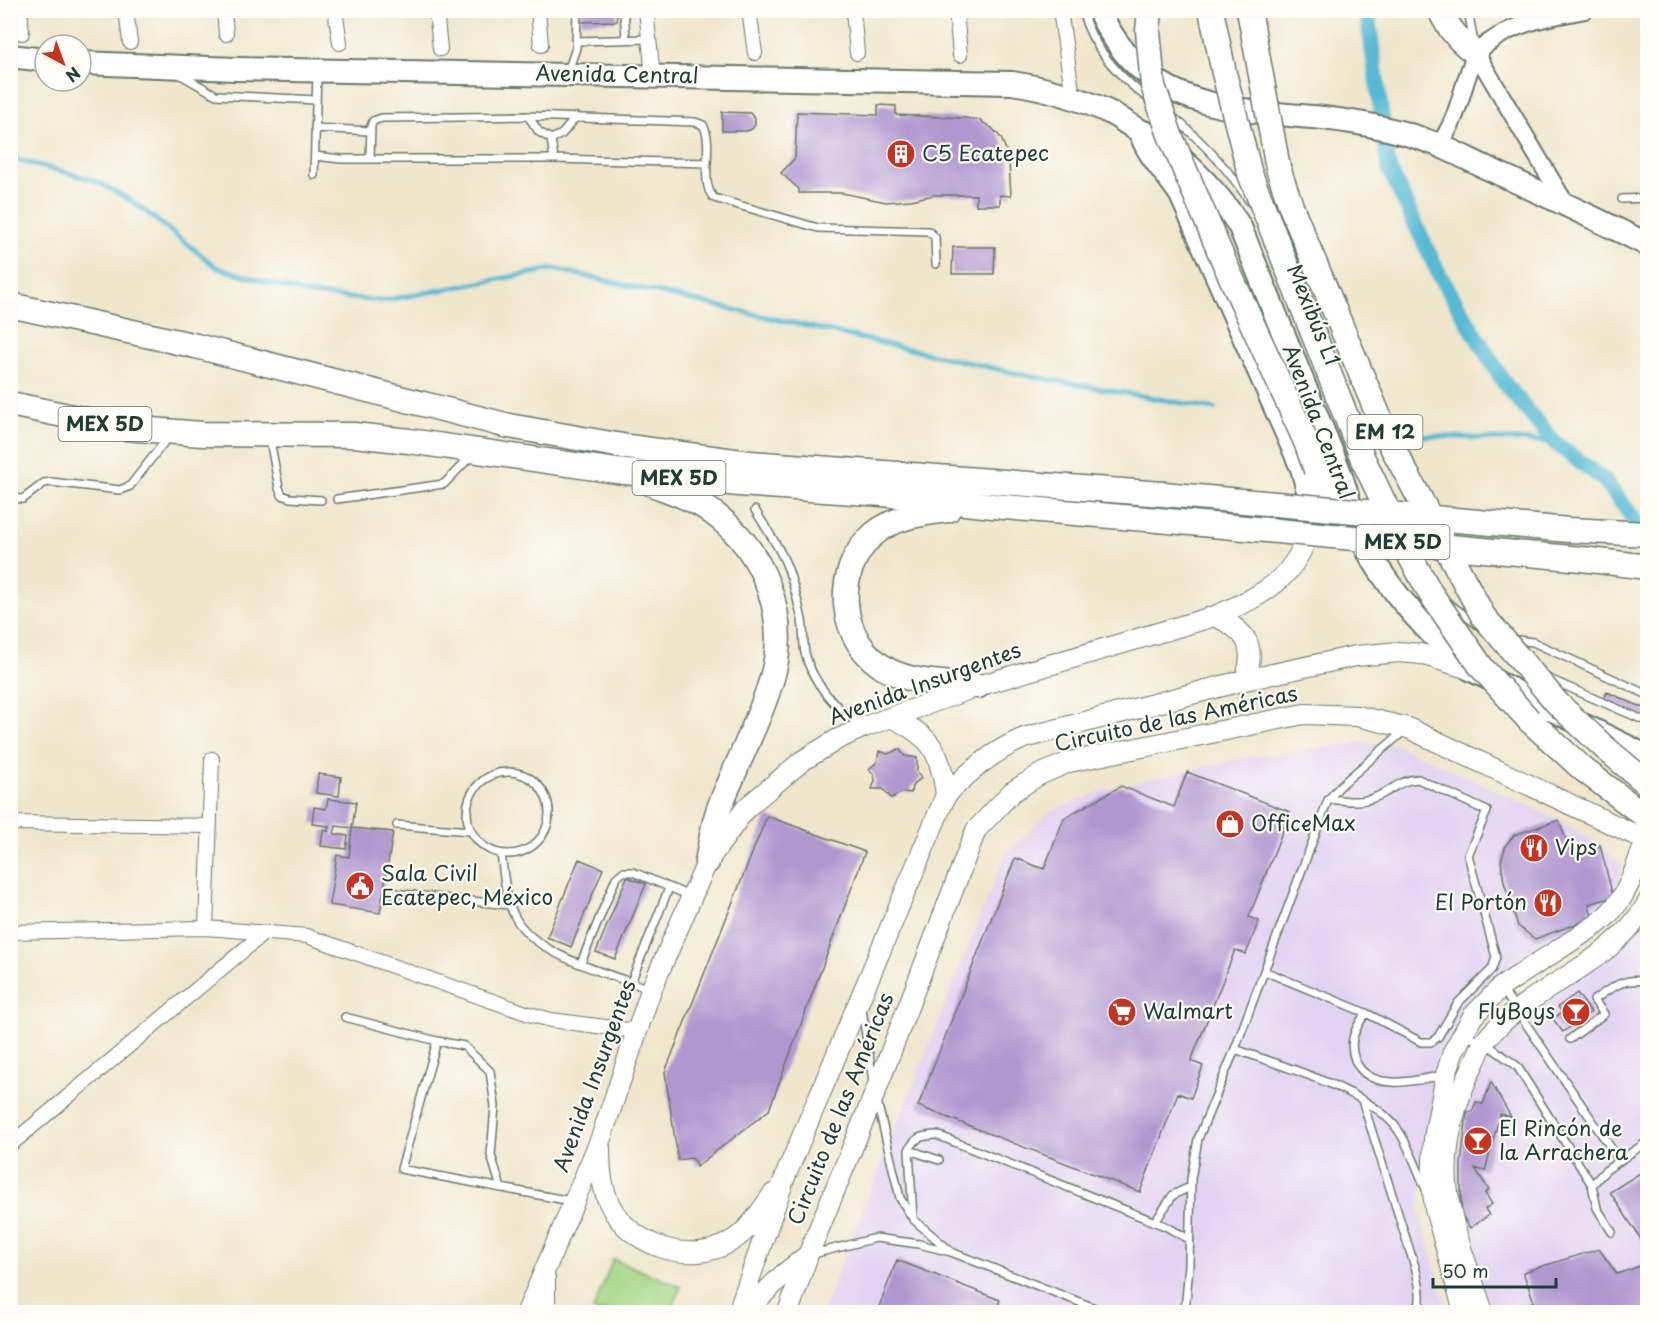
<svg xmlns="http://www.w3.org/2000/svg" width="1658" height="1323" font-family="'Playpen Sans',sans-serif">
  <style>
    .built { fill: #e3d3f2 }
    .green { fill: #a5d786; stroke: #628a5d; stroke-width: 1.5 }
    .lines { fill: none; stroke-linecap: round; stroke-linejoin: round }
    .stream { stroke: #55bad3; stroke-width: 5 }
    .canal { stroke: #55bad3; stroke-width: 16 }
    .building { fill: #b197d0 }
    .service-casing { stroke: #687869; stroke-width: 10 }
    .minor-casing { stroke: #687869; stroke-width: 16 }
    .tertiary-casing { stroke: #687869; stroke-width: 20 }
    .secondary-casing { stroke: #687869; stroke-width: 22 }
    .trunk-casing { stroke: #687869; stroke-width: 26 }
    .motorway-casing { stroke: #687869; stroke-width: 27 }
    .service { stroke: #fff; stroke-width: 7 }
    .minor { stroke: #fff; stroke-width: 14 }
    .tertiary { stroke: #fff; stroke-width: 16 }
    .secondary { stroke: #fff; stroke-width: 20 }
    .trunk { stroke: #fff; stroke-width: 22 }
    .motorway { stroke: #fff; stroke-width: 24 }
    .motorway-bridge-casing { stroke: #687869; stroke-width: 27; stroke-linecap: butt }
    .motorway-bridge { stroke: #fff; stroke-width: 24 }
    .labels { text-anchor: middle; stroke-width: 4.5; stroke-linejoin: round; paint-order: stroke }
    .shield { fill: #fdfcf7; stroke: #62766e; stroke-width: 1.5 }
    .shield-label { font-size: 20px; font-weight: bold; fill: #1f3d34 }
    .street-label { font-size: 21px; fill: #1f3d34; stroke: #fdfcf7 }
    .poi-label { font-size: 21px; fill: #1f3d34; stroke: #fdfcf7; text-anchor: start }
  </style>
  <rect width="100%" height="100%" fill="#fdfcf7"/>
  <filter id="ink" filterUnits="userSpaceOnUse"><feTurbulence type="fractalNoise" baseFrequency=".0167" numOctaves="2"/><feDisplacementMap in="SourceGraphic" scale="12" xChannelSelector="R" yChannelSelector="G"/><feConvolveMatrix kernelMatrix="1 2 1 2 8 2 1 2 1" color-interpolation-filters="sRGB"/></filter>
  <filter id="wash" filterUnits="userSpaceOnUse"><feTurbulence type="fractalNoise" baseFrequency=".008" numOctaves="4" result="noise"/><feDisplacementMap in="SourceGraphic" scale="24" xChannelSelector="R" yChannelSelector="G"/><feGaussianBlur stdDeviation="1.35" result="paint"/><feColorMatrix in="noise" values="0 0 0 0 0 0 0 0 0 0 0 0 0 0 0 0 0 1.4 0 .05"/><feComposite in="paint" operator="in"/></filter>
  <g filter="url(#wash)">
    <rect width="100%" height="100%" fill="#f0e6cc"/>
    <!-- built -->
    <path class="built" d="M1359,743L1397,745L1559,820L1600,845L1622,866L1618,893L1611,905L1466,1000L1440,1068L1419,1210L1448,1312H822L1005,855L1050,812L1108,789L1243,758Z
      M1647,919V1312H1491L1462,1224L1457,1164L1466,1105L1479,1077L1508,1034L1535,1008Z"/>
    <!-- green -->
    <path class="green" d="M613,1259L681,1287L671,1312H598L593,1310Z"/>
    <g class="lines">
      <!-- stream -->
      <path class="stream" d="M10,158L94,180L132,201L218,268L308,294L381,301L554,269L1019,374L1215,409
        M1412,435L1554,442"/>
      <!-- canal -->
      <path class="canal" d="M1367,10L1389,169L1440,276L1505,384L1554,442L1604,480L1648,537"/>
    </g>
    <g id="blocks">
      <!-- building -->
      <path class="building" d="M581,10H617V21L581,22Z
        M878,105L896,106V115L965,118L979,120L992,128L1001,138L1006,150L1009,163L1011,196L1000,195V205H976V195H934L911,200L886,202L842,193H799V189L781,173L795,158L797,112L878,115Z
        M722,112L750,113L755,119V125L752,129L747,131H722Z
        M1648,146V170H1643L1640,147Z
        M953,247H995L994,274H952Z
        M1607,692L1648,710V724L1602,704Z
        M899,749L905,756L917,758V771L921,778L912,786L911,793L903,792L891,798L883,789H872L875,781L874,775L869,769L877,762L879,751L888,754Z
        M1187,772L1290,812L1249,917L1259,921L1246,954L1235,950L1191,1061L1203,1066L1191,1098L1178,1093L1140,1192L918,1106L1015,858L1044,869L1064,818L1121,786L1174,807Z
        M318,774L341,777L339,796L316,793Z
        M328,799L356,802L352,828L336,826L334,834L348,836L346,849L321,846L323,830L328,831L329,826L312,824L314,807L326,809Z
        M767,816L865,852L769,1110L696,1167V1162L691,1158L678,1160L665,1072Z
        M1559,820L1570,851L1600,845L1613,897L1589,904L1592,918L1535,939L1518,926L1504,882L1501,861L1506,845L1514,835Z
        M352,828L393,832L380,913L329,905L337,855L349,857Z
        M579,859L603,869L571,947L547,937Z
        M627,877L646,884L615,959L596,952Z
        M1577,993L1591,1012L1563,1032L1553,1019L1562,1012L1558,1007Z
        M1491,1082L1511,1117L1500,1114L1485,1171L1475,1168L1489,1190L1485,1193L1492,1204L1485,1209L1489,1215L1470,1228L1461,1214V1164L1467,1112H1472L1476,1102L1483,1104Z
        M1648,1168V1250L1610,1192Z
        M1599,1249L1617,1274L1646,1264L1648,1312H1501L1534,1302L1523,1272Z
        M897,1260L1000,1300L996,1312H877Z"/>
    </g>
  </g>
  <g filter="url(#ink)">
    <use href="#blocks" fill-opacity="0" stroke="#687869" stroke-width="1.5"/>
    <g class="lines">
      <!-- service casing -->
      <g class="service-casing">
        <path id="service" d="M624,10L626,38
          M1082,10C1091,47 1120,78 1150,100
          M1468,10L1474,43
          M577,41L649,39
          M568,71L576,48L577,10
          M179,74L216,95L316,100
          M1171,115C1202,141 1228,168 1250,202
          M528,116L539,132L551,139L562,134L576,117
          M315,128L370,131
          M551,139L554,159
          M315,156L341,159H554L707,163
          M370,158L371,126L373,121L382,118L528,116L695,122L703,125C715,145 698,182 714,198L818,228L928,231L935,237L936,264
          M314,175L317,73
          M1622,199L1648,198
          M270,440L279,488L282,495L290,498L321,500
          M10,498L23,499L44,483L51,482L120,490L130,486L169,436
          M337,499L444,484L471,456
          M755,510C767,530 783,552 790,575C795,590 799,606 802,620C804,631 803,642 805,653C812,682 836,710 861,724
          M1448,603L1478,625
          M1510,639L1533,642L1648,695
          M1547,678L1648,722
          M467 813a41 41 0 1 1 82 0a41 41 0 1 1-82 0Z
          M397,825L470,831
          M501,854C504,875 505,898 515,917C536,957 609,973 649,989
          M393,893L510,905
          M581,963L616,878L623,872H633L690,896
          M1264,971L1366,1013L1421,1042H1431L1438,1037L1458,1003L1492,969L1496,957L1468,855L1487,811L1418,779C1398,779 1386,797 1366,800C1354,803 1341,799 1329,800
          M631,982L669,888
          M1502,989L1620,1161
          M862,1009L873,1081
          M1366,1013C1355,1028 1348,1042 1355,1060C1369,1093 1416,1081 1443,1075
          M345,1017L437,1041L401,1169L571,1201
          M1463,1036L1484,1042L1517,1066L1592,1185
          M1570,1039L1604,1014L1594,1000C1611,988 1626,975 1648,983
          M437,1041L464,1046L490,1071L495,1106L491,1155L501,1188
          M1235,1049C1280,1066 1371,1090 1398,1130C1410,1147 1417,1170 1426,1189
          M1362,1100L1416,1270C1419,1284 1423,1300 1417,1312
          M877,1101L900,1198L913,1219L949,1250
          M909,1150L939,1160
          M913,1219L909,1150C916,1136 922,1136 937,1135L1165,1226L1189,1239
          M1155,1222L1173,1195L1190,1187
          M1612,1232L1597,1208L1592,1185L1605,1171L1648,1141
          M813,1254L876,1238L919,1244L951,1252L1105,1312
          M1185,1312L1189,1265L1191,1179L1198,1139L1235,1049L1328,800L1341,785L1404,731"/>
      </g>
      <!-- minor casing -->
      <g class="minor-casing">
        <path id="minor" d="M20,10L22,33
          M126,10L130,42
          M224,10L226,34
          M335,10L340,43
          M436,10L440,49
          M538,10L541,45
          M646,10L653,76
          M749,10L755,53
          M853,10L857,53
          M956,10L960,55
          M1060,10L1073,97
          M10,823L210,826
          M206,928L212,759
          M10,932L206,928L307,936L529,1014L551,1020L636,1031
          M10,1145L264,933"/>
      </g>
      <!-- tertiary casing -->
      <g class="tertiary-casing">
        <path id="tertiary" d="M1476,53L1565,203
          M1438,146C1460,117 1461,87 1475,56C1477,50 1484,47 1488,43C1519,21 1549,17 1585,10"/>
      </g>
      <!-- secondary casing -->
      <g class="secondary-casing">
        <path id="secondary" d="M1215,616C1247,631 1257,646 1245,680
          M893,718C933,738 940,751 946,795
          M600,1147C600,1167 601,1186 610,1205C630,1246 691,1266 730,1242C749,1231 761,1211 773,1194
          M527,1312L601,1138L651,990L707,862L746,808L802,761L838,739L864,727L978,686L1215,616C1263,596 1299,577 1311,522
          M545,1312V1278
          M738,1312L785,1177L946,795C970,771 993,751 1024,738L1245,680L1356,656L1399,652L1421,654L1469,669
          M746,1312L751,1306L785,1273L808,1255
          M788,1312L808,1255L875,1093L976,830L1012,792L1039,775L1069,762L1304,714L1357,716L1408,728L1648,841
          M1464,1312L1435,1209L1432,1183L1434,1138L1446,1075L1453,1052L1473,1016L1501,987L1596,925C1630,899 1632,873 1648,836
          M1483,1312C1471,1274 1453,1234 1448,1194C1442,1150 1455,1100 1475,1061C1478,1055 1481,1046 1485,1041C1500,1022 1521,1006 1541,993C1579,968 1625,944 1648,902"/>
      </g>
      <!-- trunk casing -->
      <g class="trunk-casing">
        <path id="trunk" d="M1099,10C1105,26 1115,40 1125,53C1175,112 1252,111 1323,118C1357,122 1392,128 1425,140C1446,147 1467,159 1487,168C1541,193 1595,218 1648,245
          M10,56L45,60
          M81,63L236,69L1012,83C1047,88 1079,98 1111,113C1126,121 1136,132 1153,135C1186,161 1218,191 1240,227C1273,308 1305,388 1338,468C1349,496 1354,527 1369,553C1395,598 1431,636 1470,669L1648,757
          M1141,133C1146,153 1169,176 1181,195L1302,468L1308,491L1312,517"/>
      </g>
      <!-- motorway casing -->
      <g class="motorway-casing">
        <path id="motorway" d="M1440,10C1448,28 1459,42 1476,53
          M10,305L196,346L509,426L628,447L750,463L1163,494
          M10,404L126,428L202,434L354,435L409,441L616,471L739,484L883,494L993,506L1158,520
          M1316,470L1326,493L1354,517
          M652,484C673,492 695,499 713,513C764,550 790,617 772,678C762,713 745,746 731,780C726,792 719,805 716,818C712,832 710,848 707,862
          M948,510C923,513 894,517 874,534C832,570 837,643 888,670C914,684 949,683 978,686
          M1529,720L1584,770L1648,818"/>
      </g>
      <!-- service -->
      <use href="#service" class="service"/>
      <!-- minor -->
      <use href="#minor" class="minor"/>
      <!-- tertiary -->
      <use href="#tertiary" class="tertiary"/>
      <!-- secondary -->
      <use href="#secondary" class="secondary"/>
      <!-- trunk -->
      <use href="#trunk" class="trunk"/>
      <!-- motorway -->
      <use href="#motorway" class="motorway"/>
      <!-- motorway-bridge casing -->
      <g class="motorway-bridge-casing">
        <path id="motorway-bridge" d="M1150,10L1148,31L1153,86L1170,135L1225,264L1306,442L1316,470
          M1211,10L1224,73L1250,174L1363,459L1406,549L1431,594L1482,668L1529,720
          M1249,10L1278,168L1292,209L1390,443L1483,616L1558,704L1605,748L1648,784
          M1163,494L1569,530L1648,534
          M1158,520L1582,559L1648,567"/>
      </g>
      <!-- motorway-bridge -->
      <use href="#motorway-bridge" class="motorway-bridge"/>
    </g>
  </g>
  <!-- icons -->
  <defs>
    <g id="building-disc" transform="scale(1.5)"><circle r="9.5" fill="#c8321e" stroke="#fdfcf7"/><path d="M-4-6H4V6H1V3H-1V6H-4ZM-2.5-4.3h1.7v1.8h-1.7ZM.8-4.3h1.7v1.8H.8ZM-2.5-1h1.7V.8h-1.7ZM.8-1h1.7V.8H.8Z" fill="#fff"/></g>
    <g id="shop-disc" transform="scale(1.5)"><circle r="9.5" fill="#c8321e" stroke="#fdfcf7"/><path d="M-5-2.5h2.3a2.7 3.5 0 0 1 5.4 0H5L5.5 6h-11ZM-1.5-2.5h3a1.5 2.3 0 0 0-3 0Z" fill="#fff"/></g>
    <g id="restaurant-disc" transform="scale(1.5)"><circle r="9.5" fill="#c8321e" stroke="#fdfcf7"/><path d="M-5-6h1v4h1v-4h1v4h1v-4h1v5L-1.5 .5V6h-2V.5L-5-1ZM5-6V6H3V1.5H1.5Q1.5-4 5-6Z" fill="#fff"/></g>
    <g id="civic-disc" transform="scale(1.5)"><circle r="9.5" fill="#c8321e" stroke="#fdfcf7"/><path d="M-.6-6.5H3V-4.5H.6V-3L4-1V1h2V6H-6V1h2V-1L-.6-3ZM-1.2 2.5V6h2.4V2.5Z" fill="#fff"/></g>
    <g id="supermarket-disc" transform="scale(1.5)"><circle r="9.5" fill="#c8321e" stroke="#fdfcf7"/><path d="M-6-5.5h2.5l.6 2H6L4.5 2H-2.5L-4.4-4H-6ZM-1.5 3.2a1.3 1.3 0 1 0 .1 0ZM3 3.2a1.3 1.3 0 1 0 .1 0Z" fill="#fff"/></g>
    <g id="bar-disc" transform="scale(1.5)"><circle r="9.5" fill="#c8321e" stroke="#fdfcf7"/><path d="M-6-5H6L.8 .8V4.5H3.5V6h-7V4.5H-.8V.8Z" fill="#fff"/></g>
  </defs>
  <g fill-rule="evenodd">
    <use href="#building-disc" x="901" y="154"/>
    <use href="#shop-disc" x="1230" y="824"/>
    <use href="#restaurant-disc" x="1534" y="848"/>
    <use href="#civic-disc" x="360" y="886"/>
    <use href="#restaurant-disc" x="1548" y="903"/>
    <use href="#supermarket-disc" x="1122" y="1012"/>
    <use href="#bar-disc" x="1576" y="1012"/>
    <use href="#bar-disc" x="1478" y="1141"/>
  </g>
  <g class="labels">
    <!-- shield labels -->
    <g class="shield">
      <rect x="58.5" y="407" width="93" height="34" rx="4.5"/>
      <rect x="1347.5" y="415" width="75" height="34" rx="4.5"/>
      <rect x="632.5" y="461" width="93" height="34" rx="4.5"/>
      <rect x="1356.5" y="525" width="93" height="34" rx="4.5"/>
    </g>
    <g class="shield-label">
      <text x="105" y="431">MEX 5D</text>
      <text x="1385" y="439">EM 12</text>
      <text x="679" y="485">MEX 5D</text>
      <text x="1403" y="549">MEX 5D</text>
    </g>
    <!-- street labels -->
    <g class="street-label">
      <text transform="translate(617 75) rotate(1)" y="7">Avenida Central</text>
      <text transform="translate(1313 315) rotate(68)" y="7">Mexibús L1</text>
      <text transform="translate(1318 422) rotate(69)" y="7">Avenida Central</text>
      <text transform="translate(925 684) rotate(-20)" y="7">Avenida Insurgentes</text>
      <text transform="translate(1176 719) rotate(-12)" y="7">Circuito de las Américas</text>
      <text transform="translate(595 1076) rotate(-70)" y="7">Avenida Insurgentes</text>
      <text transform="translate(841 1109) rotate(-68)" y="7">Circuito de las Américas</text>
    </g>
    <!-- poi labels -->
    <g class="poi-label">
      <text x="922" y="161">C5 Ecatepec</text>
      <text x="1251" y="831">OfficeMax</text>
      <text x="1555" y="855">Vips</text>
      <text x="381" y="881">Sala Civil<tspan x="381" dy="24">Ecatepec, México</tspan></text>
      <text x="1527" y="910" text-anchor="end">El Portón</text>
      <text x="1143" y="1019">Walmart</text>
      <text x="1555" y="1019" text-anchor="end">FlyBoys</text>
      <text x="1499" y="1136">El Rincón de<tspan x="1499" dy="24">la Arrachera</tspan></text>
    </g>
  </g>
  <!-- margin -->
  <rect width="1658" height="1323" fill="none" stroke="#fdfcf7" stroke-width="36"/>
  <!-- north arrow -->
  <g transform="translate(63 63) rotate(139)"><circle r="28" fill="#fdfcf7" stroke="#a4b0a9" stroke-width="1.5"/>
  <path d="M0-4.5L10 22L0 15L-10 22Z" fill="#c8321e"/>
  <text y="-9" font-size="16" font-weight="bold" text-anchor="middle" fill="#1f3d34">N</text>
  </g>
  <!-- scale -->
  <path d="M1433 1278v9h123v-9" fill="none" stroke="#1f3d34" stroke-width="3"/>
  <text x="1442" y="1278" font-size="18" fill="#1f3d34" stroke="#fdfcf7" stroke-width="4.5" paint-order="stroke">50 m</text>
</svg>
